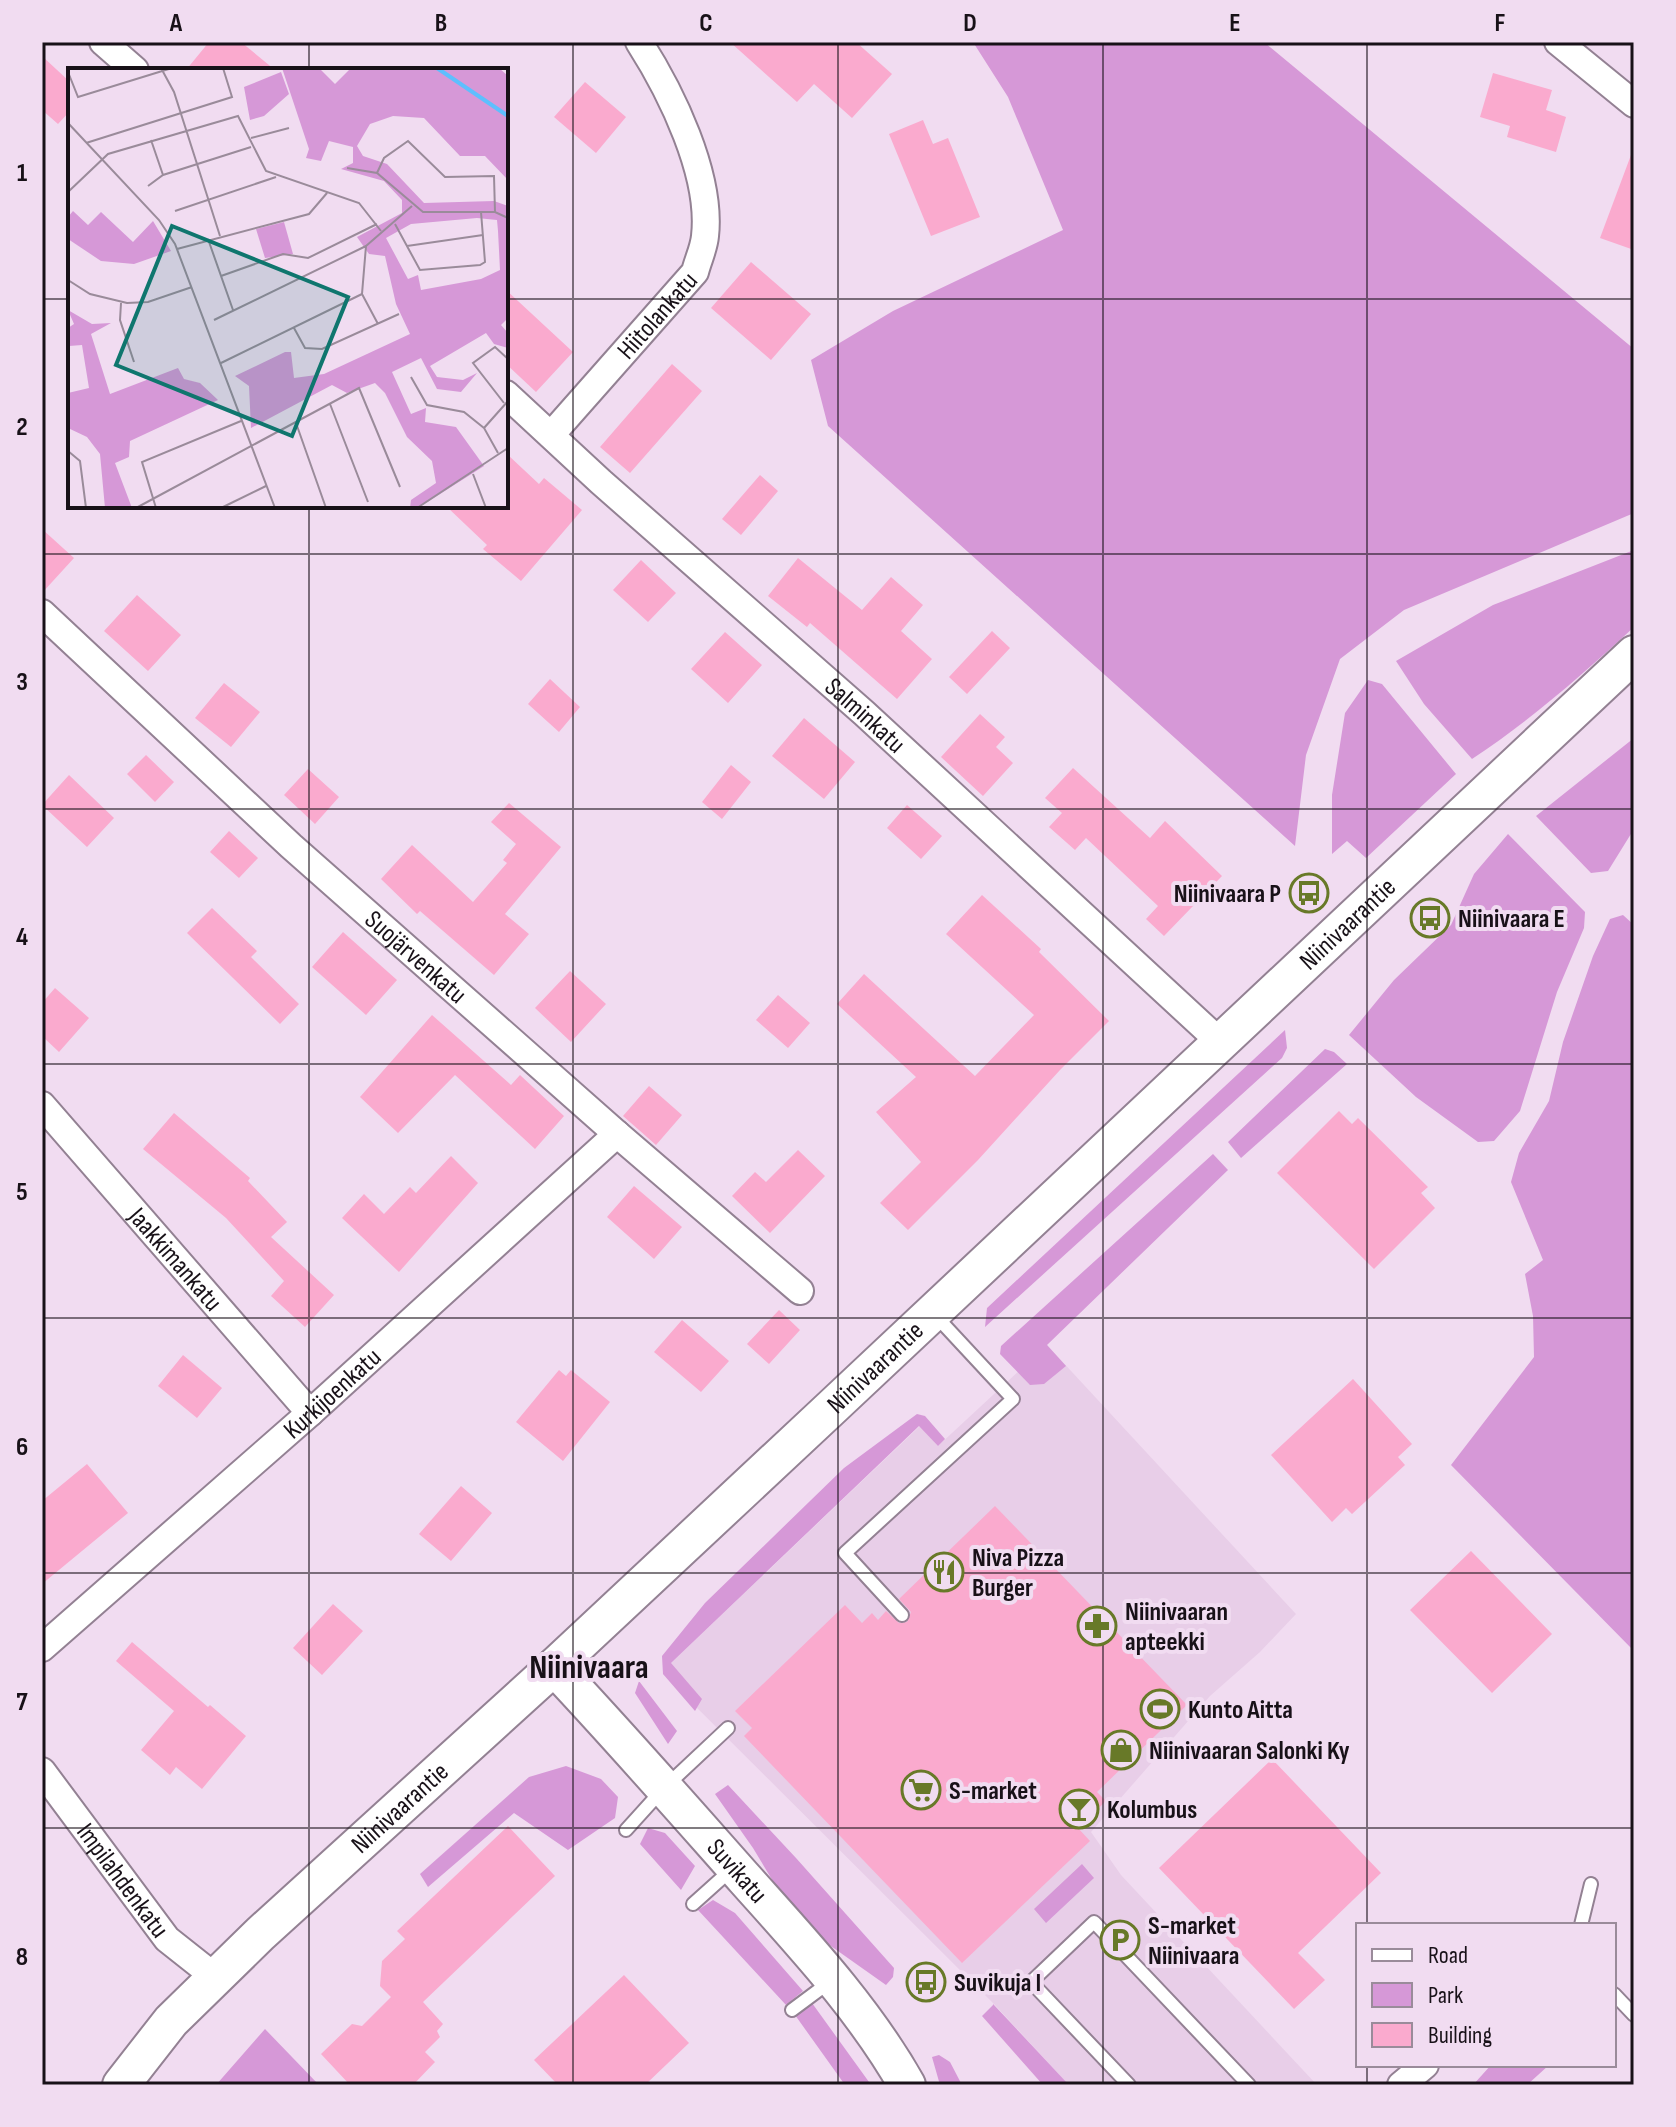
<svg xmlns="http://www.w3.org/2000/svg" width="1676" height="2127" font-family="'Sofia Sans Condensed',sans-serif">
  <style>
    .built { fill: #e8cee8 }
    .green { fill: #d698d7 }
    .building { fill: #faaace }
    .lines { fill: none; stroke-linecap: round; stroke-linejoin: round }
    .lane-casing { stroke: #938193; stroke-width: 16 }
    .street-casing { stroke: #938193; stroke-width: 30 }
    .secondary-casing { stroke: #938193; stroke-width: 40 }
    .lane { stroke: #fff; stroke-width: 12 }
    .street { stroke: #fff; stroke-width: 26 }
    .secondary { stroke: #fff; stroke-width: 36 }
    .grid { fill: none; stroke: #181118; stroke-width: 2; stroke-opacity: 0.55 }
    .labels { text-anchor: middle; stroke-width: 8; stroke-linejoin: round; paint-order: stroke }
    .street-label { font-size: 26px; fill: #181118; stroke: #f1dcf1 }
    .poi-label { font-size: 26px; font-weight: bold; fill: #181118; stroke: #f1dcf1; text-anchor: start }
    .district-label { font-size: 34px; font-weight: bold; fill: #181118; stroke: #f1dcf1 }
    .inset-river { fill: none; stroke: #5ebffe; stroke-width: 4 }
    .inset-road { fill: none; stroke: #9a8b9a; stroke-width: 2 }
    .view { fill: #0f766e; fill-opacity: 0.15; stroke: #0f766e; stroke-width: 4 }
    .inset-edge { fill: none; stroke: #181118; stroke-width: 4 }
    .neatline { fill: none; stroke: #181118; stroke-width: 3 }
    .grid-label { font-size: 26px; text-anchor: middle; font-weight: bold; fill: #181118 }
  </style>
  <rect width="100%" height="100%" fill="#f1dcf1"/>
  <!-- built -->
  <path class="built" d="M1047,1345L1296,1614L1260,1652L1210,1696L1091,1832L1121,1875L1317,2085H1069L994,2004L663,1674L670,1664L920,1426L938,1446Z"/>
  <!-- green -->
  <path class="green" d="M973,42H1264L1634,349V513L1404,610L1340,659L1306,755L1295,846L828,426L811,360L893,311L1063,230L1008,97Z
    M1634,550V627C1583,674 1530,721 1472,759L1424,704L1396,661L1493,605Z
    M1368,680L1382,684L1456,774L1366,858L1347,841L1332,854V795L1345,713Z
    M1634,738V829L1608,871L1591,873L1536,816Z
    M1508,834L1585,912L1584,928L1557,992L1520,1111L1494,1141L1478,1142L1416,1097L1349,1035L1394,980L1451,925L1474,874Z
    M1623,915L1634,925V1651L1451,1465L1534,1357L1533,1316L1525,1274L1543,1260L1511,1182L1519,1153L1549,1101L1563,1042L1593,956L1610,919Z
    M1285,1030L1287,1048L1282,1058L985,1327L987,1308Z
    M1325,1049L1334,1052L1347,1064L1241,1158L1228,1142Z
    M1213,1154L1228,1170L1047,1345L1066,1366L1044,1384L1030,1385L1000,1354L1001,1346Z
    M917,1414L925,1416L945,1439L938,1446L919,1426L671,1663L702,1699L695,1711L663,1674L662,1656L705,1603L844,1468Z
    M639,1681L677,1731L668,1744L635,1693Z
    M566,1766L601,1779L618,1797L615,1818L568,1850L514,1813L428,1887L420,1874L529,1777Z
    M728,1785L796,1858L894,1968L893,1977L886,1985L828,1944L783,1898L753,1848L715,1794Z
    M648,1828L665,1833L695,1866L681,1890L640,1844Z
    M1082,1864L1094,1878L1046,1923L1034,1909Z
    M713,1900L735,1913L803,1991L786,2005L698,1910Z
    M812,2003L869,2082L871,2085H845L795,2015Z
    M994,2004V2005L1069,2085H1043L982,2016Z
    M265,2029L319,2085H216Z
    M939,2055L950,2062L962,2085H940L932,2057Z
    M1491,2065H1549L1527,2085H1473Z"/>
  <!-- building -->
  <path class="building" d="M209,42H241L275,70H186Z
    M730,42H856L892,74L852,118L814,84L797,102Z
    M42,56L70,82V111L58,124L42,110Z
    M1493,73L1552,90L1546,110L1566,117L1556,152L1507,137L1510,126L1480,117Z
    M585,82L626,117L596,153L554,117Z
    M923,120L933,144L948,138L980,217L931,236L889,134Z
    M1631,155H1634V250L1600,238Z
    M751,262L811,314L771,360L711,308Z
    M506,290L573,352L536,392L506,364Z
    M672,364L702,391L630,473L600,447Z
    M506,453L539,484L544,478L582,510L521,581L483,549L487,545L446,506H506Z
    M760,475L778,491L741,535L722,519Z
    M42,529L74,558L42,593Z
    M798,558L862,610L891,577L923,605L901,631L932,659L897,699L810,623L807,627L768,596Z
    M641,560L676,593L648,622L613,590Z
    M137,595L181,635L148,671L104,631Z
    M992,631L1010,648L967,694L949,677Z
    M725,632L762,665L728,703L691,669Z
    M550,679L580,707L559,732L528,704Z
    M224,683L260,712L231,747L195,718Z
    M980,714L1005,737L996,747L1013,763L983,796L941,757Z
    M804,718L855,762L824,799L772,756Z
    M146,755L174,782L155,802L127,774Z
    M731,765L751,782L722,819L702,802Z
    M1073,768L1150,838L1165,821L1222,876L1164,936L1146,919L1158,906L1086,838L1075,850L1049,827L1062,813L1045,798Z
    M308,769L339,797L315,824L284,795Z
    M69,775L114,818L87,847L42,805Z
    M509,803L561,847L505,914L529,934L494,975L420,911L417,914L381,879L412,845L473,902L507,863L503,860L516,844L491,822Z
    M907,805L942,836L921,859L887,828Z
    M229,831L258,858L239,878L210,852Z
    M982,895L1041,949L1039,952L1109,1021L1060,1070L978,1160L908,1230L880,1203L921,1162L876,1112L916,1077L837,1004L864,974L975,1076L1034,1015L946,934Z
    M212,908L257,951L251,957L299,1004L280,1024L187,933Z
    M343,932L397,980L366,1015L312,967Z
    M570,971L606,1004L571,1042L535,1008Z
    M55,988L89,1018L59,1052L42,1036V1003Z
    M778,995L810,1023L788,1048L756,1020Z
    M432,1015L511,1085L520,1075L564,1116L535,1149L455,1075L398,1133L360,1097Z
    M649,1086L682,1115L656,1145L623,1116Z
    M1339,1111L1352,1124L1358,1118L1428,1187L1421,1193L1435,1208L1374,1269L1277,1173Z
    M174,1113L250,1178L248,1181L287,1222L271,1237L334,1295L305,1327L271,1296L284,1281L226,1218L143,1149Z
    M798,1150L825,1176L770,1233L732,1196L755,1172L766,1182Z
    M451,1156L478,1183L399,1272L342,1218L364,1194L384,1214L410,1187L416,1193Z
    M634,1186L682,1227L654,1259L607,1217Z
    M779,1310L800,1330L769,1364L747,1344Z
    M682,1320L729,1361L701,1392L654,1352Z
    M183,1355L222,1388L197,1418L158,1386Z
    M559,1370L566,1376L571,1370L610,1402L563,1461L516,1422Z
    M1353,1379L1412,1444L1398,1457L1405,1465L1352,1514L1346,1508L1332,1522L1271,1455Z
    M87,1464L128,1513L42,1584V1501Z
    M461,1486L492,1513L451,1561L419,1534Z
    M995,1506L1187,1705L1097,1792L1106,1801L1078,1828L1090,1841L962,1963L744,1736L752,1728L735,1711L845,1605L862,1623L872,1613L878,1620L886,1611L899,1623L907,1622L911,1612L899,1599Z
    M1471,1551L1552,1634L1492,1693L1410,1610Z
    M333,1604L363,1631L322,1675L293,1648Z
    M132,1642L208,1707L210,1705L246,1736L202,1789L176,1767L170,1775L141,1750L174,1711L116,1661Z
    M1272,1759L1381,1873L1298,1953L1325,1980L1294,2009L1159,1868Z
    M508,1826L555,1876L423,2002L443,2024L437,2031L440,2037L425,2052L435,2062L413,2085H350L321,2054L352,2024L362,2026L391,1997L380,1986L382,1961L405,1939L397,1931Z
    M624,1975L689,2043L645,2085H558L534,2060Z"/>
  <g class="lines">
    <!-- lane casing -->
    <g class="lane-casing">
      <path id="lane" d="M902,1615L845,1553L1013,1399L934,1314
        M626,1830L664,1788L728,1728
        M693,1904L732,1869
        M1581,1925L1591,1884
        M1614,1994L1634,2015
        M792,2010L831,1981
        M1129,2085L1031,1982L1094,1922L1249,2085"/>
    </g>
    <!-- street casing -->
    <g class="street-casing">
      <g id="street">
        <path d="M103,42L135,70"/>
        <path d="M1558,42L1634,104"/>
        <path id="s1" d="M506,394L601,482L864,713L1220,1042"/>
        <path id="s2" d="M551,435L695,272C698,260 704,248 705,236C712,175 671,92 639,42"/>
        <path id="s3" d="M42,613L291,846L617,1134L800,1291"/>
        <path id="s4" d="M42,1105L310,1413"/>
        <path id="s5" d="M42,1648L310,1413L617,1134"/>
        <path id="s6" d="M42,1771L167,1939L215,1977"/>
        <path d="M1401,2085L1425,2065"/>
      </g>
    </g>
    <!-- secondary casing -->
    <g class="secondary-casing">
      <g id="secondary">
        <path id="s7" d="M554,1667C619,1736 682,1808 745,1879C803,1944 864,2009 907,2085"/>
        <path id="s8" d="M121,2085L171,2021L260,1934L554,1667L829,1410L1634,654"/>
      </g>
    </g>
    <!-- lane -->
    <use href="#lane" class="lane"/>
    <!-- street -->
    <use href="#street" class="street"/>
    <!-- secondary -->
    <use href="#secondary" class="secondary"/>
  </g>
  <!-- grid -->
  <path class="grid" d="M309,42V70M573,42V2085M838,42V2085M1103,42V2085M1367,42V1925M42,299H70M506,299H1634M309,506V2085M42,554H1634M42,809H1634M42,1064H1634M42,1318H1634M42,1573H1634M42,1828H1634M1367,2065V2085"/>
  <!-- icons -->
  <defs>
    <g id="bus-ring" transform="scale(2)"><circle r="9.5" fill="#f1dcf1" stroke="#687928" stroke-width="1.5"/><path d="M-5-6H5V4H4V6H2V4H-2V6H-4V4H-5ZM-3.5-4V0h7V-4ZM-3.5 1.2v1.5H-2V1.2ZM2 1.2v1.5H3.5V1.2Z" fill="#687928"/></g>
    <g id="restaurant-ring" transform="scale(2)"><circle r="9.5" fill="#f1dcf1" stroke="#687928" stroke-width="1.5"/><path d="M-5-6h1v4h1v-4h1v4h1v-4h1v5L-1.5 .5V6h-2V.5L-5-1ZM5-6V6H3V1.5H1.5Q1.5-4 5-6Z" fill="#687928"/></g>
    <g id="pharmacy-ring" transform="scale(2)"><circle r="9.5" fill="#f1dcf1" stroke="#687928" stroke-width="1.5"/><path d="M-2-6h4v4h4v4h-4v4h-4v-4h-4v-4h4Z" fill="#687928"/></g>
    <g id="stadium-ring" transform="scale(2)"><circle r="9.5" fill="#f1dcf1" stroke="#687928" stroke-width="1.5"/><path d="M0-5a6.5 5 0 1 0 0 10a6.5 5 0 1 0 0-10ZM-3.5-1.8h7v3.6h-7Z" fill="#687928"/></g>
    <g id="shop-ring" transform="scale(2)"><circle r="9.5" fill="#f1dcf1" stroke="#687928" stroke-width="1.5"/><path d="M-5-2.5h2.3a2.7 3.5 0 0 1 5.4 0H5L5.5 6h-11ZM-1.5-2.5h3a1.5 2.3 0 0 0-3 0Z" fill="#687928"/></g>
    <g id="supermarket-ring" transform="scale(2)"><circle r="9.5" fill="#f1dcf1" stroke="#687928" stroke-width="1.5"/><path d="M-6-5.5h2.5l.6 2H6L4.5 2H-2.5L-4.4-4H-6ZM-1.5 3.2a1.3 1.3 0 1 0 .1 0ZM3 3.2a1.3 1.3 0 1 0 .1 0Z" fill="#687928"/></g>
    <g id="bar-ring" transform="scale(2)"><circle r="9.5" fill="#f1dcf1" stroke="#687928" stroke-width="1.5"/><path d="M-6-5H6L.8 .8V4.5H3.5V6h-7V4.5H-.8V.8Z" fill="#687928"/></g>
    <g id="parking-ring" transform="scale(2)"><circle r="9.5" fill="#f1dcf1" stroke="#687928" stroke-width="1.5"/><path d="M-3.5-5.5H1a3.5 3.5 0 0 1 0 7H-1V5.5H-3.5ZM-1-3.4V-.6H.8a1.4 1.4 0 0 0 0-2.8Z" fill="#687928"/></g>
  </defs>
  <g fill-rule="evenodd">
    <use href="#bus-ring" x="1309" y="893"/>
    <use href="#bus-ring" x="1430" y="918"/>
    <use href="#restaurant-ring" x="944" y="1572"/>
    <use href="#pharmacy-ring" x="1097" y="1626"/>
    <use href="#stadium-ring" x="1160" y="1709"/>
    <use href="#shop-ring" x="1121" y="1750"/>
    <use href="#supermarket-ring" x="921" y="1790"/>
    <use href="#bar-ring" x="1079" y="1809"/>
    <use href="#parking-ring" x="1120" y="1940"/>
    <use href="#bus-ring" x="926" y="1982"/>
  </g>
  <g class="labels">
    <!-- street labels -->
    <g class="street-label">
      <text dy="9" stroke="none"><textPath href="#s2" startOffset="160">Hiitolankatu</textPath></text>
      <text dy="9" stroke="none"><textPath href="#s1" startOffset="482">Salminkatu</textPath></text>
      <text dy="9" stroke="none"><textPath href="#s8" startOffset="1690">Niinivaarantie</textPath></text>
      <text dy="9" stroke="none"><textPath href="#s3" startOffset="508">Suojärvenkatu</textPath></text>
      <text dy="9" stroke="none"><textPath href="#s4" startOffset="204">Jaakkimankatu</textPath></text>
      <text dy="9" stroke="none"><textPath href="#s8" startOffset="1042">Niinivaarantie</textPath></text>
      <text dy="9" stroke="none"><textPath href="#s5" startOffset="386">Kurkijoenkatu</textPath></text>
      <text dy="9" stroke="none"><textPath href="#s8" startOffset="394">Niinivaarantie</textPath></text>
      <text dy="9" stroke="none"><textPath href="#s7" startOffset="274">Suvikatu</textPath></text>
      <text dy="9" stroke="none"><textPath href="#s6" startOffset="136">Impilahdenkatu</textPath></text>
    </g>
    <!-- poi labels -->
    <g class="poi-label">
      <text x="1281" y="902" text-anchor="end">Niinivaara P</text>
      <text x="1458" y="927">Niinivaara E</text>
      <text x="972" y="1566">Niva Pizza<tspan x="972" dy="30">Burger</tspan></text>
      <text x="1125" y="1620">Niinivaaran<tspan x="1125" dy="30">apteekki</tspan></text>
      <text x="1188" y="1718">Kunto Aitta</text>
      <text x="1149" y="1759">Niinivaaran Salonki Ky</text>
      <text x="949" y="1799">S-market</text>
      <text x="1107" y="1818">Kolumbus</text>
      <text x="1148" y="1934">S-market<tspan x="1148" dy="30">Niinivaara</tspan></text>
      <text x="954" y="1991">Suvikuja I</text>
    </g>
    <!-- district labels -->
    <g class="district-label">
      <text x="589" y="1678">Niinivaara</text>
    </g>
  </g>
  <!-- overview -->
  <g transform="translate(68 68)">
    <rect width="440" height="440" fill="#f1dcf1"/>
    <path d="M214,0H251L267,16L283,0H431L440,8V112L417,88H392L356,50L325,48L302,56L289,78L295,88L319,96L356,135L426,133L440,138V250L433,257L440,265V280L426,276L418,265L362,298L369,309L395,312L409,305L393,324L369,321L353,290L324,304L343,346L358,340L357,354L388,359L416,398L350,440H342L343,432L368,415L364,393L339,369L317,325L307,315L279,325L264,317L183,360L181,318L167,308L217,284H223L226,310L256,306L342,266L328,236L317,188L301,186L289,169L334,145V132L316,113L273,101L285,95V79L261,73L253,93L238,90L241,81ZM409,150L429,152L430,163L432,202L413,211L353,222L350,207L340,211L318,170L343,156ZM213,4L221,26L196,48L182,52L176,19ZM5,143L20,157L33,144L65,174L85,153L103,183L66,196L33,193L0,171V149ZM216,154L225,186L197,190L188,161ZM0,242L24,256L43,255L23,266L42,326L110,300L116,311L132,315L150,332L62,373L61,389L47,395L64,440H37L32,386L19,369L0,360V325L21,320L14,277L1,278L0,260L6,256Z" fill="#d698d7" fill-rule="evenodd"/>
    <path class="inset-river" d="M369,0L440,48"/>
    <path class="inset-road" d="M93,0L106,24L152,168M0,4L10,29L104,0M0,55L91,152L107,176L207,440M183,70L221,60M83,72L95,107M18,75L164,29L155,0M279,100L309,105L355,144H427L440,150M309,105L316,90L340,73L377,109L426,108L427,144M80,118L95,107L183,79M0,124L40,86L170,48L198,103L291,135L313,163M107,143L208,109M327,156L352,202L412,197L417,194L413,144M140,171L165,242M339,178L415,167M109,181L241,146L259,125M153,208L215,186L240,190L309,156M0,212L22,226L59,235L80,234L124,219M53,235L52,252L66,294M146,252L298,178M310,256L294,226L298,178L344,138M226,260L237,280L254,281L331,246M153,295L294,226M343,309L359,337L396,344L416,360M436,335L405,295L427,279L440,291M262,336L300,434M228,355L258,440M0,383L12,393L18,440M430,385L416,360L440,333M405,406L418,440M68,440L291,320L332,419M88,440L74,394L173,353M153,440L198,418M349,440L440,380"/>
    <path class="view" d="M104,158L280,229L224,368L48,297Z"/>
    <rect width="440" height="440" class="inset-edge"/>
  </g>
  <!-- border -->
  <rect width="1676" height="2127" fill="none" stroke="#f1dcf1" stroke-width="88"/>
  <!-- legend -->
  <rect x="1356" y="1923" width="260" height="144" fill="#f1dcf1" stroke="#9a8b9a" stroke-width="2"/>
  <rect x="1372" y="1949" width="40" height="12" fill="#ffffff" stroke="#9a8b9a" stroke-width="2"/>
  <text x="1428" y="1963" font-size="24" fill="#181118">Road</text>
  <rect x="1372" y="1983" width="40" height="24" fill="#d698d7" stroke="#9a8b9a" stroke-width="2"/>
  <text x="1428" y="2003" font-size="24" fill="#181118">Park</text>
  <rect x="1372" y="2023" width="40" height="24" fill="#faaace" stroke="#9a8b9a" stroke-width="2"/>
  <text x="1428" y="2043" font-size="24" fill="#181118">Building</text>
  <rect x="44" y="44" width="1588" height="2039" class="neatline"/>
  <g class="grid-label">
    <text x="176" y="31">A</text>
    <text x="441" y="31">B</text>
    <text x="706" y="31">C</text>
    <text x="970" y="31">D</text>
    <text x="1235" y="31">E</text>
    <text x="1500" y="31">F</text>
    <text x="22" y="181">1</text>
    <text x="22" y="435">2</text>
    <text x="22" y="690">3</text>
    <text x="22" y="945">4</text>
    <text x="22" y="1200">5</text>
    <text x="22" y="1455">6</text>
    <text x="22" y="1710">7</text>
    <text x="22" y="1965">8</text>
  </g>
</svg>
